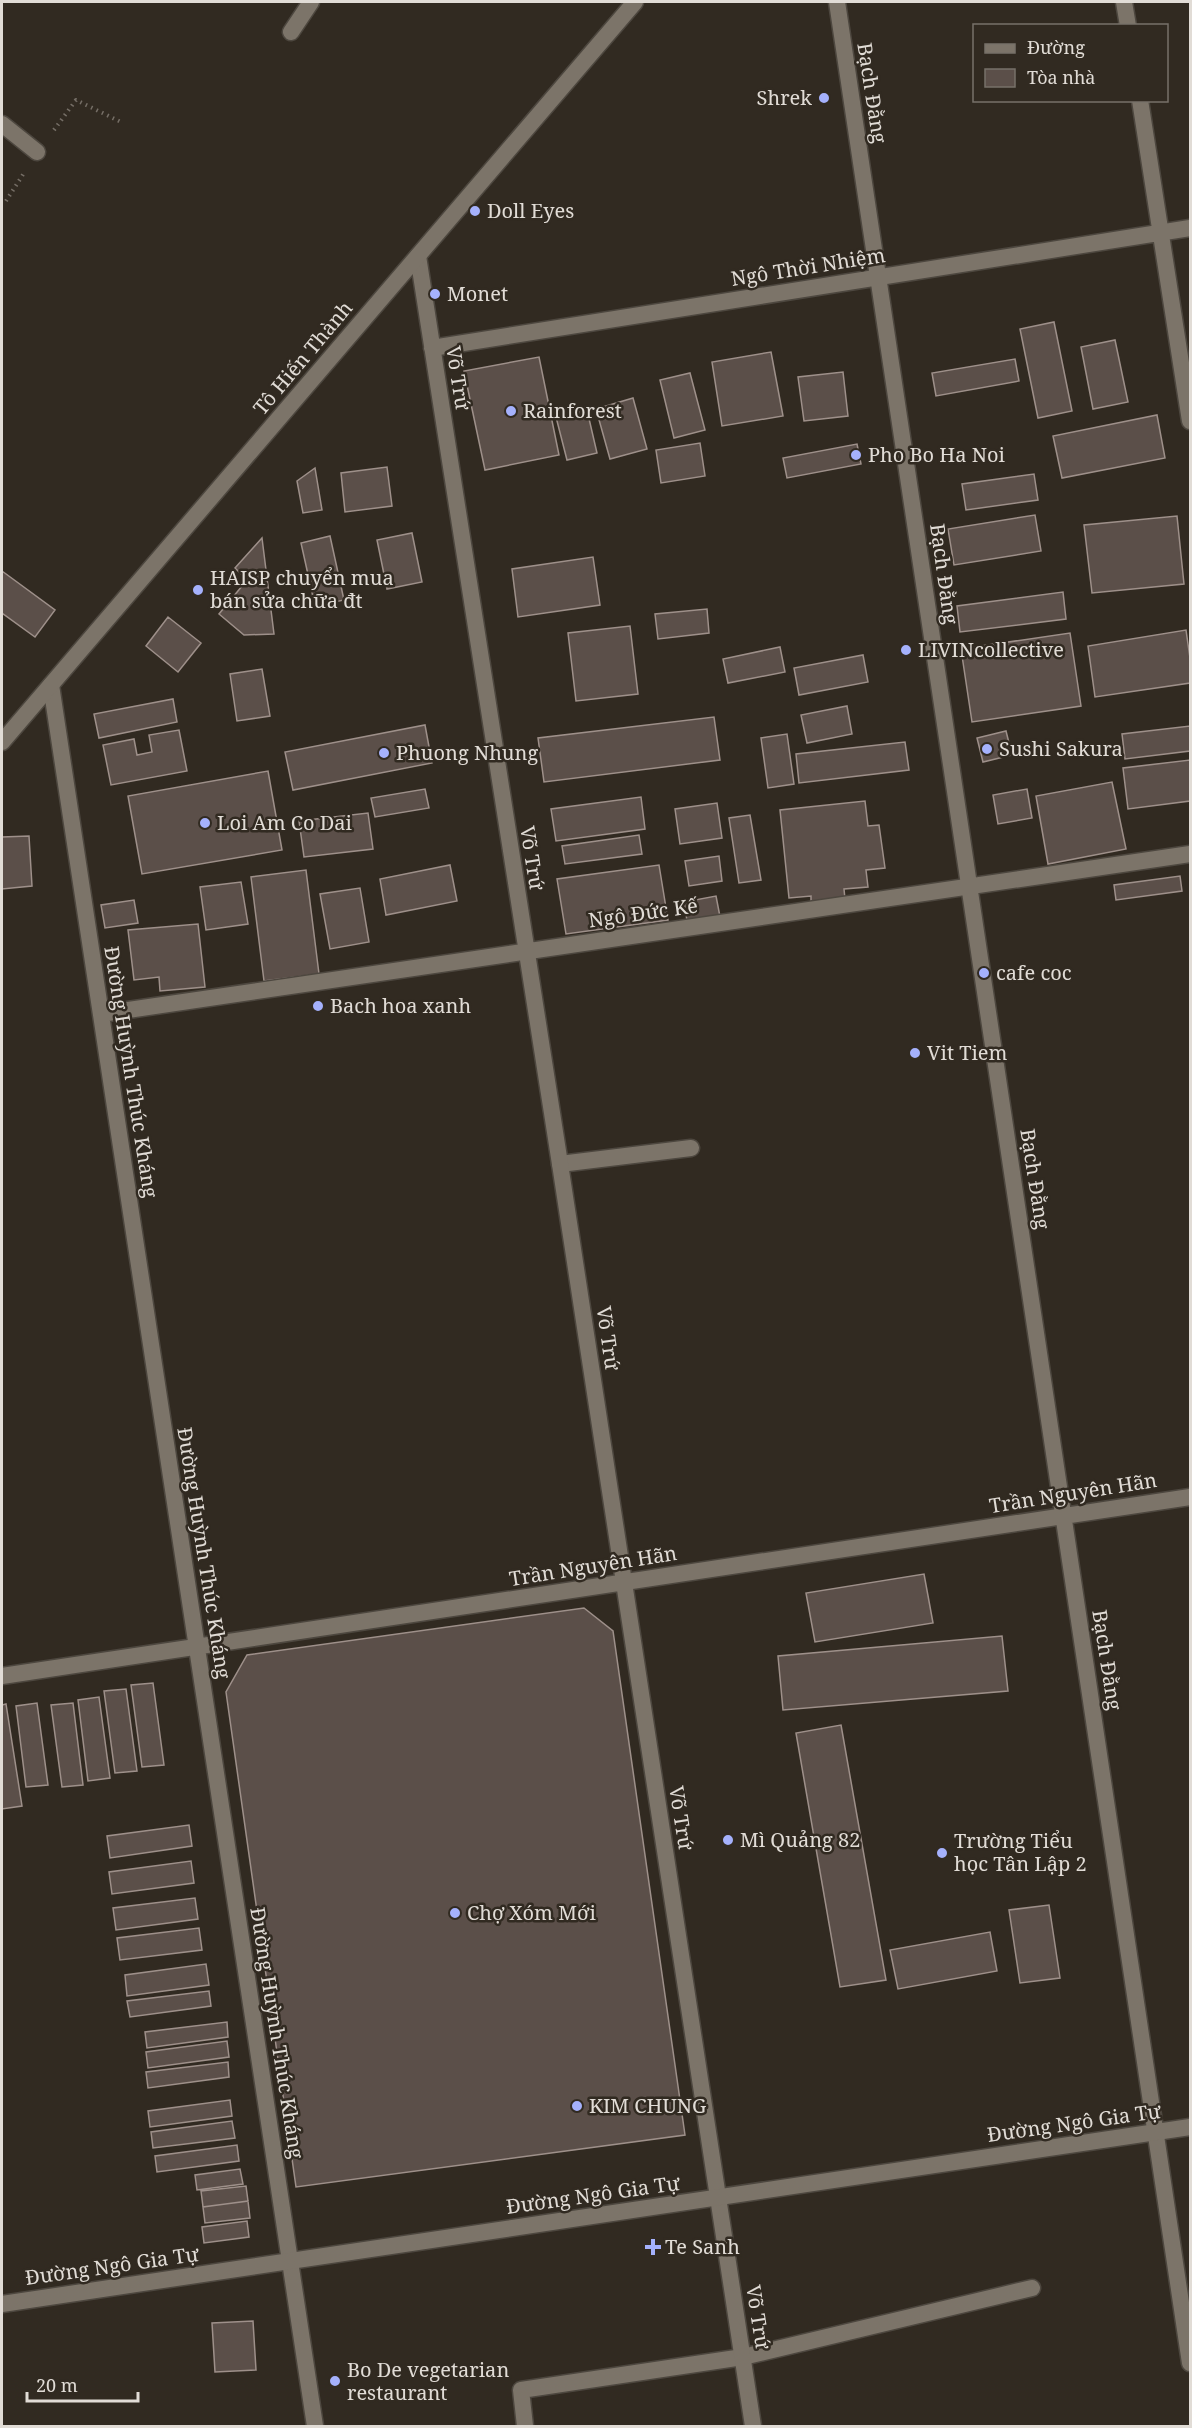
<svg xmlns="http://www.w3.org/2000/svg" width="1192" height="2428" font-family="'Noto Serif',serif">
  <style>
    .building { fill: #5b4f49; stroke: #9e908a; stroke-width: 1.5 }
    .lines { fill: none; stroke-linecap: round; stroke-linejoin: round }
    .service-casing { stroke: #4d473f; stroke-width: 19 }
    .minor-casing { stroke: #4d473f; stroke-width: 19 }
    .tertiary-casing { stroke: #4d473f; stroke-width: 19 }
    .path { stroke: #756e66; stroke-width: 4; stroke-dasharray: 1.5 4.5; stroke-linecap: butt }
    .service { stroke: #7c7469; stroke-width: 16 }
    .minor { stroke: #7c7469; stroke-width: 16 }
    .tertiary { stroke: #7c7469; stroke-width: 16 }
    .poi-dot { fill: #a5b1fc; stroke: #312a21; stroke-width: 2 }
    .labels { text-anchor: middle; stroke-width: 5; stroke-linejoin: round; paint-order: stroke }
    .street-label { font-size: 20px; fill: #e1dcd6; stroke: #312a21 }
    .poi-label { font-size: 20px; fill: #e1dcd6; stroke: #312a21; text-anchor: start }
  </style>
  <rect width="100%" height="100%" fill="#312a21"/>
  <!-- building -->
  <path class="building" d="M1054,322L1072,411L1038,418L1020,329Z
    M1115,340L1128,402L1093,409L1081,347Z
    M771,352L783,416L722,426L712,362Z
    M539,357L559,455L485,470L464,371Z
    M1015,359L1019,381L936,396L932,373Z
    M843,372L848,416L804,421L798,377Z
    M690,373L705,430L674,438L660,380Z
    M633,398L647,449L610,459L596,409Z
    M587,410L597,453L567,460L556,417Z
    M1157,415L1165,458L1062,478L1053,436Z
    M700,443L705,476L661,483L656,450Z
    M857,444L861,464L787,478L783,458Z
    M387,467L392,506L345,512L341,473Z
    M315,468L322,510L303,513L297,481Z
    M1034,474L1038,500L966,510L962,484Z
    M1035,515L1041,551L954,565L948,529Z
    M1177,516L1184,584L1092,593L1084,525Z
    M412,533L422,582L387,589L377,540Z
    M330,536L344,600L315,606L301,543Z
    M262,538L274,634L244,635L219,614L247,580L235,568Z
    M593,557L600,605L518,617L512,569Z
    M2,571L55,610L35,637L2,613Z
    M1063,592L1066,619L960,632L957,606Z
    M707,609L709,633L658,639L655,614Z
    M168,617L201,643L178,672L146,646Z
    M630,626L638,694L576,701L568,633Z
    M1186,630L1190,658V683L1095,697L1088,646Z
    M1070,633L1081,706L972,722L961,649Z
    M780,647L785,672L728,683L723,659Z
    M863,655L868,682L799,695L794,668Z
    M262,669L270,716L237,721L230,674Z
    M173,699L177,722L99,738L94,714Z
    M847,706L852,734L807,743L801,715Z
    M714,717L720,760L544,782L538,738Z
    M425,725L432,763L293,790L285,752Z
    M1190,726V751L1125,759L1122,734Z
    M179,730L187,771L111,785L103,745L134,739L137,755L152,752L149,735Z
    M1006,731L1012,755L983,762L977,738Z
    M787,734L794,784L768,788L761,738Z
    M905,742L909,770L799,783L796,754Z
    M1190,760V801L1128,809L1123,768Z
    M268,771L282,850L142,874L128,796Z
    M1112,782L1126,849L1048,864L1036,796Z
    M425,789L429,808L375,817L371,798Z
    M1027,789L1032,818L998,824L993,795Z
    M641,797L645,829L556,841L551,809Z
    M865,801L868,826L879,825L885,868L866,870L868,887L844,889L845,899L811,902V896L789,898L780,810Z
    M717,803L722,838L680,844L675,809Z
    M368,813L373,849L304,857L299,821Z
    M750,815L761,880L739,883L729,818Z
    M639,835L642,854L565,864L562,846Z
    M29,836L32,886L2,889V837Z
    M719,856L722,881L689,886L685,861Z
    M450,865L457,901L386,915L380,879Z
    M659,865L668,920L566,934L557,879Z
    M306,870L319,974L264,981L251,877Z
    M1180,876L1182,891L1116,900L1114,885Z
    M241,882L248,924L206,930L200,887Z
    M360,888L369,942L330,949L320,894Z
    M716,896L721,922L688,927L684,902Z
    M134,900L138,923L105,928L101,905Z
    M198,924L205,987L160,991L159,977L134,980L128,930Z
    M924,1574L933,1623L815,1642L806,1593Z
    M584,1608L613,1631L685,2135L296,2187L226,1692L247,1655Z
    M1002,1636L1008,1691L783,1710L778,1656Z
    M153,1683L164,1765L142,1767L131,1685Z
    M126,1689L137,1771L115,1773L104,1691Z
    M99,1697L110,1778L88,1781L78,1700Z
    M37,1703L48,1785L26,1787L16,1706Z
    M73,1703L83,1785L62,1787L51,1705Z
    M6,1704L22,1806L2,1809V1705Z
    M841,1725L886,1980L840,1987L796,1733Z
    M189,1825L192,1846L110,1858L107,1836Z
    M191,1861L194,1883L112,1894L109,1872Z
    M195,1898L198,1919L116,1930L113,1908Z
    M1049,1905L1060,1978L1020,1983L1009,1910Z
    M199,1928L202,1950L120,1960L117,1938Z
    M990,1932L997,1971L898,1989L890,1950Z
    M206,1964L209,1985L127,1996L125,1975Z
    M209,1991L211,2006L130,2017L127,2001Z
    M227,2022L228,2037L147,2048L145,2032Z
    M227,2041L229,2057L148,2068L146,2052Z
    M228,2062L229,2077L148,2088L146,2072Z
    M230,2100L232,2116L150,2127L148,2111Z
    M232,2121L235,2138L153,2148L151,2132Z
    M237,2145L239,2161L157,2172L155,2156Z
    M240,2169L243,2184L197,2190L195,2175Z
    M246,2186L248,2201L203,2207L201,2191Z
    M248,2201L250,2218L205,2223L203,2207Z
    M247,2221L249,2237L204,2243L202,2227Z
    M253,2321L256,2370L215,2372L212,2323Z"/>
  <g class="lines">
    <!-- service casing -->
    <g class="service-casing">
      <path id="service" d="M560,1164L691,1148
        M525,2426L521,2390L743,2357L1032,2288"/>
    </g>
    <!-- minor casing -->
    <g class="minor-casing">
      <path id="minor" d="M837,2L1190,2363
        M1124,2L1128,26
        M291,32L311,2
        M1140,100L1190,421
        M2,124L37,152
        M418,256L560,1164L753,2426
        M432,348L1190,228
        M51,685L315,2426
        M101,1014L1190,854
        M2,1676L1190,1497"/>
    </g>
    <!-- tertiary casing -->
    <g class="tertiary-casing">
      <path id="tertiary" d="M2,742L635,2
        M2,2304L1190,2127"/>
    </g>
    <!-- path -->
    <path class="path" d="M54,130L76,100L123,123
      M6,201L24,173"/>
    <!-- service -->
    <use href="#service" class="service"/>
    <!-- minor -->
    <use href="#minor" class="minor"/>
    <!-- tertiary -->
    <use href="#tertiary" class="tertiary"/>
  </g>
  <!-- markers -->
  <g class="poi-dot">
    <circle cx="824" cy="98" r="6"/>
    <circle cx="475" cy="211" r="6"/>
    <circle cx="435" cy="294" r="6"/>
    <circle cx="511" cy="411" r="6"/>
    <circle cx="856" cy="455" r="6"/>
    <circle cx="198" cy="590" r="6"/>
    <circle cx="906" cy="650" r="6"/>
    <circle cx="987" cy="749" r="6"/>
    <circle cx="384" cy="753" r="6"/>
    <circle cx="205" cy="823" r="6"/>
    <circle cx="984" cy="973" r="6"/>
    <circle cx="318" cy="1006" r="6"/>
    <circle cx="915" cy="1053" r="6"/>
    <circle cx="728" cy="1840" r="6"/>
    <circle cx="942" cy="1853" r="6"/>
    <circle cx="455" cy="1913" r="6"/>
    <circle cx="577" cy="2106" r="6"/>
    <path d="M650 2238h6v6h6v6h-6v6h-6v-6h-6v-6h6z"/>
    <circle cx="335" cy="2381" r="6"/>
  </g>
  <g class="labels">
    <!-- street labels -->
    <g class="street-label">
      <text transform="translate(872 93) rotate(81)" y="7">Bạch Đằng</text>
      <text transform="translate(808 267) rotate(-9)" y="7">Ngô Thời Nhiệm</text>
      <text transform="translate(303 358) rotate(-50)" y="7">Tô Hiến Thành</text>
      <text transform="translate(458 378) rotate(81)" y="7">Võ Trứ</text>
      <text transform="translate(944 574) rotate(82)" y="7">Bạch Đằng</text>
      <text transform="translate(532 858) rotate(81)" y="7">Võ Trứ</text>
      <text transform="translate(643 913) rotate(-8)" y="7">Ngô Đức Kế</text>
      <text transform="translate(131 1072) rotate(81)" y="7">Đường Huỳnh Thúc Kháng</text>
      <text transform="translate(1035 1179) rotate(81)" y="7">Bạch Đằng</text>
      <text transform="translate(608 1338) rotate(82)" y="7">Võ Trứ</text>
      <text transform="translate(1073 1493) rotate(-9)" y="7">Trần Nguyên Hãn</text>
      <text transform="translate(204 1553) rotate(81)" y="7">Đường Huỳnh Thúc Kháng</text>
      <text transform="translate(593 1566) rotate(-9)" y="7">Trần Nguyên Hãn</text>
      <text transform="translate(1107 1660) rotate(81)" y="7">Bạch Đằng</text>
      <text transform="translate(681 1818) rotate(81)" y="7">Võ Trứ</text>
      <text transform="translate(277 2033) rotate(81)" y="7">Đường Huỳnh Thúc Kháng</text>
      <text transform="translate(1074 2123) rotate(-8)" y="7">Đường Ngô Gia Tự</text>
      <text transform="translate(593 2195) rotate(-8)" y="7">Đường Ngô Gia Tự</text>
      <text transform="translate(112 2266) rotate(-8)" y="7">Đường Ngô Gia Tự</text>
      <text transform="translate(758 2317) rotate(81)" y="7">Võ Trứ</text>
    </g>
    <!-- poi labels -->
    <g class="poi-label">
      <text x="812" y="105" text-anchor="end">Shrek</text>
      <text x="487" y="218">Doll Eyes</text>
      <text x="447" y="301">Monet</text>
      <text x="523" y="418">Rainforest</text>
      <text x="868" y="462">Pho Bo Ha Noi</text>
      <text x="210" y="585">HAISP chuyển mua<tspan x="210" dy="23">bán sửa chữa đt</tspan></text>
      <text x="918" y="657">LIVINcollective</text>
      <text x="999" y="756">Sushi Sakura</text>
      <text x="396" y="760">Phuong Nhung</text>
      <text x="217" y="830">Loi Am Co Dai</text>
      <text x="996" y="980">cafe coc</text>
      <text x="330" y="1013">Bach hoa xanh</text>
      <text x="927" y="1060">Vit Tiem</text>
      <text x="740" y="1847">Mì Quảng 82</text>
      <text x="954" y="1848">Trường Tiểu<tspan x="954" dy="23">học Tân Lập 2</tspan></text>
      <text x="467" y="1920">Chợ Xóm Mới</text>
      <text x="589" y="2113">KIM CHUNG</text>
      <text x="665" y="2254">Te Sanh</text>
      <text x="347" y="2377">Bo De vegetarian<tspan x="347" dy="23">restaurant</tspan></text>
    </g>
  </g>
  <!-- border -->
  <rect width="1192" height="2428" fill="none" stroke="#e1dcd6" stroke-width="6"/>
  <!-- legend -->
  <rect x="973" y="24" width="195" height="78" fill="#312a21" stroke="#777169" stroke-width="1.5"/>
  <rect x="985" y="44" width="30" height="9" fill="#7c7469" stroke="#777169" stroke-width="1.5"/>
  <text x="1027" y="54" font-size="18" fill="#e1dcd6">Đường</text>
  <rect x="985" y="69" width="30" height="18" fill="#5b4f49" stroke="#777169" stroke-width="1.5"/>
  <text x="1027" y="84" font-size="18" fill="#e1dcd6">Tòa nhà</text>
  <!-- scale -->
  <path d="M27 2392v9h111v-9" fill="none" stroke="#e1dcd6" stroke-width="3"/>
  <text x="36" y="2392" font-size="18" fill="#e1dcd6" stroke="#312a21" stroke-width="4.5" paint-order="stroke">20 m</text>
</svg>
